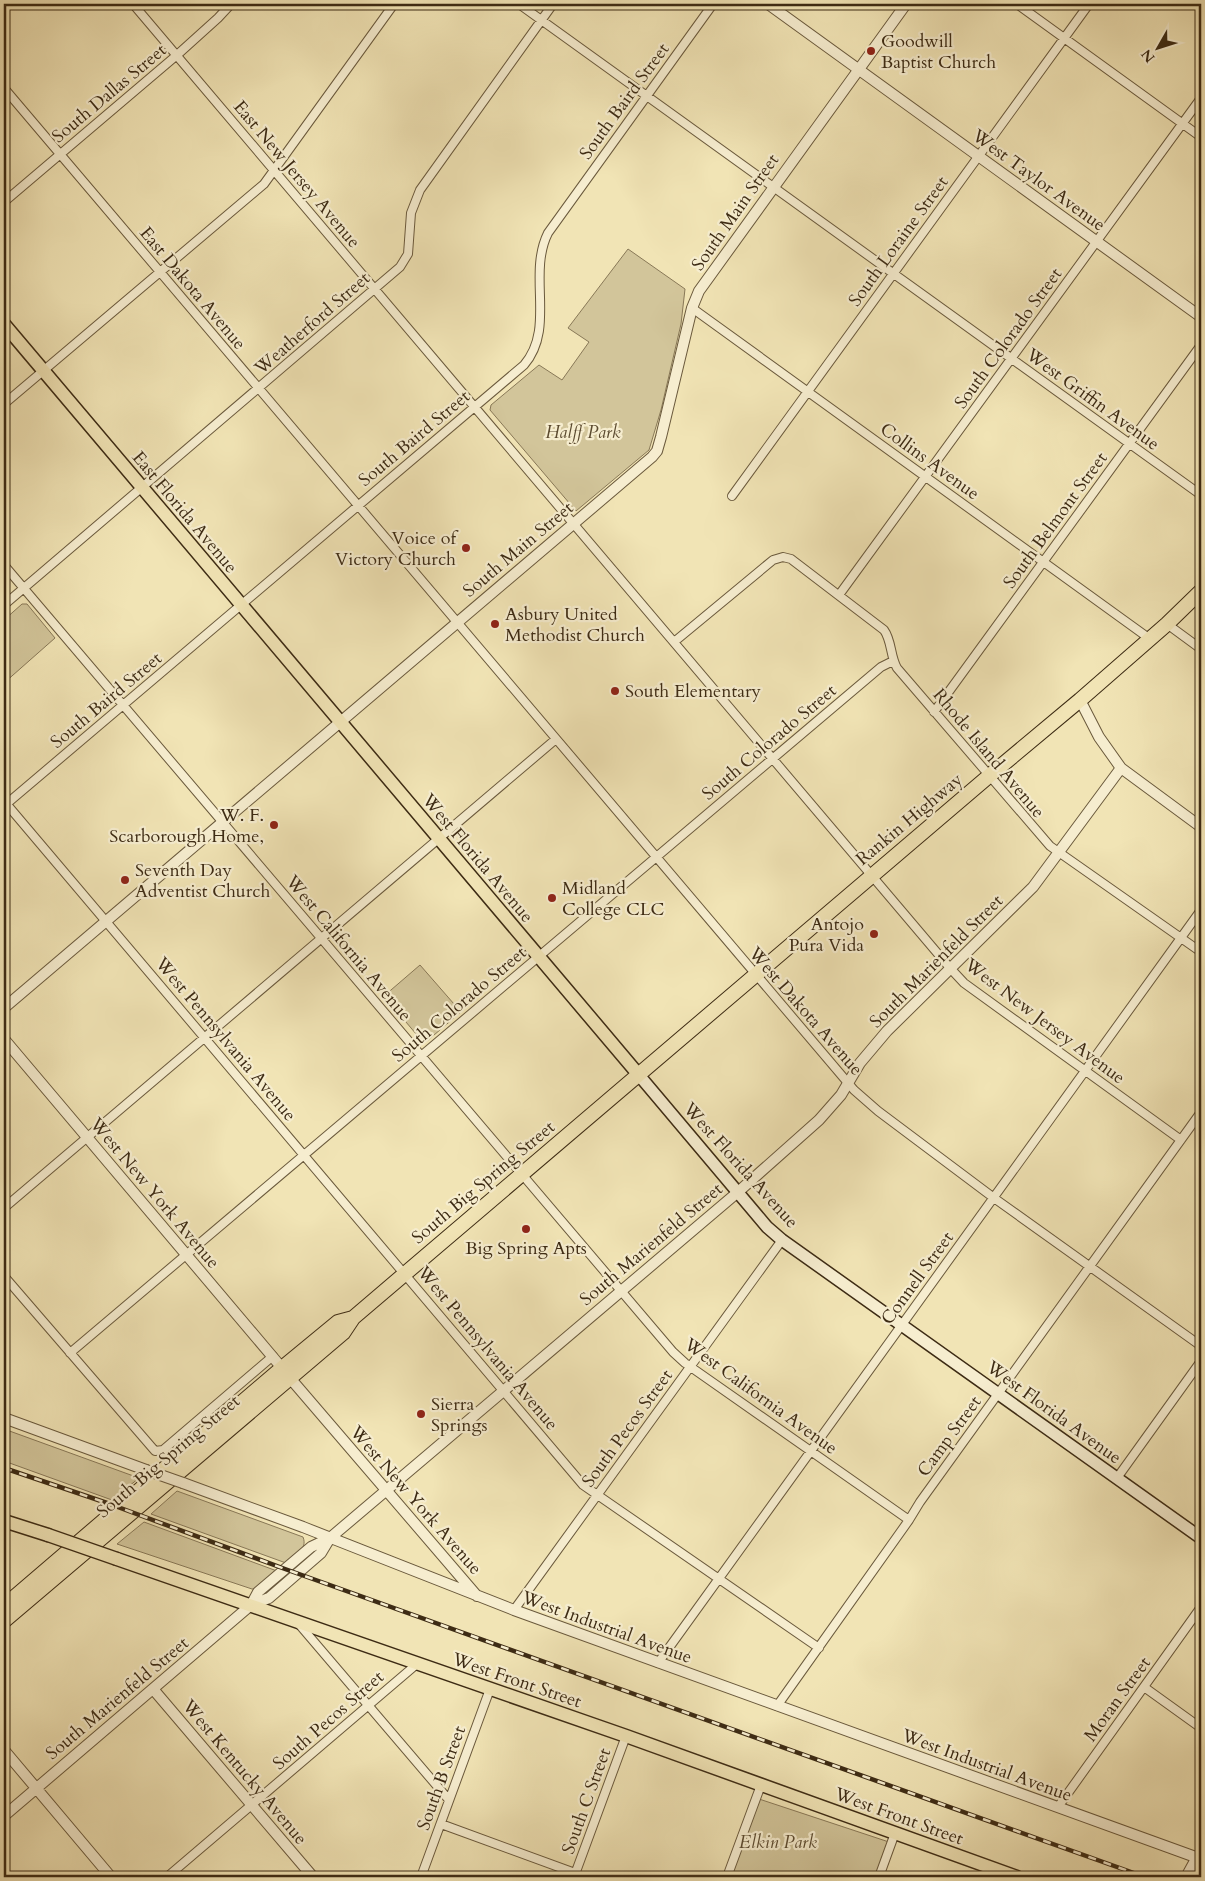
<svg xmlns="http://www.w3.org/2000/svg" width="1205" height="1881" font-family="Cardo,serif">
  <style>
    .green { fill: #d2c59a; stroke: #887857 }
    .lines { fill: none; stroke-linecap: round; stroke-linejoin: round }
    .minor-casing { stroke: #6a593c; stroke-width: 10 }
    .tertiary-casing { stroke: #6a593c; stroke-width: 12 }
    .secondary-casing { stroke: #3d2b14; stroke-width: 14 }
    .primary-casing { stroke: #3d2b14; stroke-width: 15 }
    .trunk-casing { stroke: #3d2b14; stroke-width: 16 }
    .minor { stroke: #f6edcf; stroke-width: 8 }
    .tertiary { stroke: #f6edcf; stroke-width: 10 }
    .secondary { stroke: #f6edcf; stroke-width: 11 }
    .primary { stroke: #f1e4b5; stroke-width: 12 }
    .trunk { stroke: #f1e4b5; stroke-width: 14 }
    .rail-casing { stroke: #3d2b14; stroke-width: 4.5 }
    .rail { stroke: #f6edcf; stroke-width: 2.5; stroke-dasharray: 8; stroke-linecap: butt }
    .tertiary-bridge-casing { stroke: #6a593c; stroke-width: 12; stroke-linecap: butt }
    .primary-bridge-casing { stroke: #3d2b14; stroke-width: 15; stroke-linecap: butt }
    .tertiary-bridge { stroke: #f6edcf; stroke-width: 10 }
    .primary-bridge { stroke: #f1e4b5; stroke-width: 12 }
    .poi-dot { fill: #8f2418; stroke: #f6edcf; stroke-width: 2 }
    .labels { text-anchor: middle; stroke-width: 4.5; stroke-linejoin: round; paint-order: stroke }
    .poi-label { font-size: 18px; fill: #3d2b14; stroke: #f6edcf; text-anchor: start }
    .street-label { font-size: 18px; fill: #3d2b14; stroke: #f6edcf }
    .park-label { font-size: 18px; font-style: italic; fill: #5b4a2f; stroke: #f6edcf }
  </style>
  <rect width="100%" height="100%" fill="#f1e4b5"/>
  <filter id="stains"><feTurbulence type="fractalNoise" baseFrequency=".004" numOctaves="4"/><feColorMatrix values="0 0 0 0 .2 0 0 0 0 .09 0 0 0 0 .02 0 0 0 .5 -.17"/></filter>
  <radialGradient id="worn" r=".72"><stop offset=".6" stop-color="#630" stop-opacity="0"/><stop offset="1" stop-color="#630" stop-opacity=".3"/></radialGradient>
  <!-- green -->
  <path class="green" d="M628,249L685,289L681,324L661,410L649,450L576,511L490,410L491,405L539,365L562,380L589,342L568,328Z
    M22,604H27L55,638L4,683V620Z
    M420,965L461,1012L427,1041H422L384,996Z
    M4,1429L139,1478L112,1500L4,1461Z
    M177,1491L303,1537C308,1549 295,1556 286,1563L151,1514Z
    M144,1522L277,1571L256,1589H252L117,1544Z
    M756,1798L892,1843L879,1877H727Z"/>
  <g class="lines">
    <!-- minor casing -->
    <g class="minor-casing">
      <path id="minor" d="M133,4L950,968L964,983L1181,1140
        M519,4L1201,495
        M1017,4L1201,137
        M4,88L854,1090L878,1111L994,1198L1201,1346
        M4,202L177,55L218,18L231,4
        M692,308L1150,639
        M4,404L264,184L394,4
        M732,496L1089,4
        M4,565L673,1352L685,1363L909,1520
        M839,595L1201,98
        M4,605L400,267L408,254L411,213L420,190L553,4
        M1167,624L1201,649
        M674,642L773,560L783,557L791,559L884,630C892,641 890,656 897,668L1050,846L1201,952
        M934,712L1201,345
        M4,801L583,1485L819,1648
        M4,806L524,365C556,328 527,275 548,233L713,4
        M4,1208L556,739
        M4,1276L155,1451L163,1450L273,1356
        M70,1353L881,667L893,661
        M1117,1478L1201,1361
        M514,1610L782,1240
        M298,1623L449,1800
        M658,1663L1201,910
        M1144,1687L1201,1728
        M777,1706L909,1520L920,1502L1201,1112
        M1058,1807L1201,1607
        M441,1824L586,1877
        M167,1877L418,1663
        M421,1877L490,1689
        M574,1877L626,1736
        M727,1877L761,1785
        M879,1877L895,1833
        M1185,1877L1196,1857
        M1193,1877L1197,1867L1196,1857"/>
    </g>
    <!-- tertiary casing -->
    <g class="tertiary-casing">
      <path id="tertiary" d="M768,4L1201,317
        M1080,700L1099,737L1121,768L1201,827
        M4,1008L652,457L657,451L661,437L692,308L699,291L906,4
        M4,1039L282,1368
        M290,1378L477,1596
        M4,1418L146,1470
        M183,1483L303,1527L514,1610L1201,1859
        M251,1605L258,1592L311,1547L330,1538L738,1192L819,1120L841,1095L860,1063L887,1031L1033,887L1121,768
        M153,1689L313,1877
        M4,1750L111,1877
        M4,1816L251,1605L269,1598L321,1553L330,1538"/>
    </g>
    <!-- secondary casing -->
    <g class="secondary-casing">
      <path id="secondary" d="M638,1074L767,1227L782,1240L1201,1538"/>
    </g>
    <!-- primary casing -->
    <g class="primary-casing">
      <path id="primary" d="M4,324L638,1074
        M4,1521L48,1535
        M117,1559L626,1736L1017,1877"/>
    </g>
    <!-- trunk casing -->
    <g class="trunk-casing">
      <path id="trunk" d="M4,1606L282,1368L338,1322L353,1318
        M4,1621L343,1333L353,1318L989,776L1080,700L1167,624L1201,591"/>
    </g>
    <!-- minor -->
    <use href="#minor" class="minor"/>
    <!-- tertiary -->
    <use href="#tertiary" class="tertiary"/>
    <!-- secondary -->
    <use href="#secondary" class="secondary"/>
    <!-- primary -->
    <use href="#primary" class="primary"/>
    <!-- trunk -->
    <use href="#trunk" class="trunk"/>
    <!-- rail casing -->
    <g class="rail-casing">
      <path id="rail" d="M4,1468L107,1503L285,1569L1145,1877"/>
    </g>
    <!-- rail -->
    <use href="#rail" class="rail"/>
    <!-- tertiary-bridge casing -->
    <g class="tertiary-bridge-casing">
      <path id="tertiary-bridge" d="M146,1470L183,1483"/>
    </g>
    <!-- primary-bridge casing -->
    <g class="primary-bridge-casing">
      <path id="primary-bridge" d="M48,1535L117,1559"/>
    </g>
    <!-- tertiary-bridge -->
    <use href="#tertiary-bridge" class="tertiary-bridge"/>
    <!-- primary-bridge -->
    <use href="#primary-bridge" class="primary-bridge"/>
  </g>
  <!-- markers -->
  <g class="poi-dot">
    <circle cx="871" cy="51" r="5"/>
    <circle cx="466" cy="548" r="5"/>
    <circle cx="495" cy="624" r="5"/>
    <circle cx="615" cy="691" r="5"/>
    <circle cx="274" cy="825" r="5"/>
    <circle cx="125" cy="880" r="5"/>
    <circle cx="552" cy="898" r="5"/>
    <circle cx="874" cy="934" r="5"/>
    <circle cx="526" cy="1229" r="5"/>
    <circle cx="421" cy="1414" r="5"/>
  </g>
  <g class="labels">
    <!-- poi labels -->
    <g class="poi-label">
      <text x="881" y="47">Goodwill<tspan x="881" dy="21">Baptist Church</tspan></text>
      <text x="456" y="544" text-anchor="end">Voice of<tspan x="456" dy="21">Victory Church</tspan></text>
      <text x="505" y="620">Asbury United<tspan x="505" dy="21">Methodist Church</tspan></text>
      <text x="625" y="697">South Elementary</text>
      <text x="264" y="821" text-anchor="end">W. F.<tspan x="264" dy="21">Scarborough Home,</tspan></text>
      <text x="135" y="876">Seventh Day<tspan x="135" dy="21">Adventist Church</tspan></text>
      <text x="562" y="894">Midland<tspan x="562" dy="21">College CLC</tspan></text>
      <text x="864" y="930" text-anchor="end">Antojo<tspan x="864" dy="21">Pura Vida</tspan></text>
      <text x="526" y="1254" text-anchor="middle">Big Spring Apts</text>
      <text x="431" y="1410">Sierra<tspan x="431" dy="21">Springs</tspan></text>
    </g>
    <!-- street labels -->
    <g class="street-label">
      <text transform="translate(109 93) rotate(-40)" y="6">South Dallas Street</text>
      <text transform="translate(624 101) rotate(-54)" y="6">South Baird Street</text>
      <text transform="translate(297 174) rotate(50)" y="6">East New Jersey Avenue</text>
      <text transform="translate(1039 180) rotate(36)" y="6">West Taylor Avenue</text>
      <text transform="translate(735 212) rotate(-55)" y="6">South Main Street</text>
      <text transform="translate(898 241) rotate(-54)" y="6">South Loraine Street</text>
      <text transform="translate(193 288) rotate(50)" y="6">East Dakota Avenue</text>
      <text transform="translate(312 323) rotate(-41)" y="6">Weatherford Street</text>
      <text transform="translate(1008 338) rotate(-54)" y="6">South Colorado Street</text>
      <text transform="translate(1093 399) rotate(36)" y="6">West Griffin Avenue</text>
      <text transform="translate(414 438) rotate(-40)" y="6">South Baird Street</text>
      <text transform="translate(930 461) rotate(36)" y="6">Collins Avenue</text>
      <text transform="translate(185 512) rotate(50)" y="6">East Florida Avenue</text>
      <text transform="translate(1055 520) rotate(-54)" y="6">South Belmont Street</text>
      <text transform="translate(518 549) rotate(-40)" y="6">South Main Street</text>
      <text transform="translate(106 700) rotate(-40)" y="6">South Baird Street</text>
      <text transform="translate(769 742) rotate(-40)" y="6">South Colorado Street</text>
      <text transform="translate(989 753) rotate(50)" y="6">Rhode Island Avenue</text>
      <text transform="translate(909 819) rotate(-40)" y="6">Rankin Highway</text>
      <text transform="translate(478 858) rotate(50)" y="6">West Florida Avenue</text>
      <text transform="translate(349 948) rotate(50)" y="6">West California Avenue</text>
      <text transform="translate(936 961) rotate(-45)" y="6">South Marienfeld Street</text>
      <text transform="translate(459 1004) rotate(-40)" y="6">South Colorado Street</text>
      <text transform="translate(806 1011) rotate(49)" y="6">West Dakota Avenue</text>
      <text transform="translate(1045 1021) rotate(37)" y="6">West New Jersey Avenue</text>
      <text transform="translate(226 1039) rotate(50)" y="6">West Pennsylvania Avenue</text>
      <text transform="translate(741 1165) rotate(48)" y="6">West Florida Avenue</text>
      <text transform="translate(483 1182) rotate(-40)" y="6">South Big Spring Street</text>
      <text transform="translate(155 1193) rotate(50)" y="6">West New York Avenue</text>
      <text transform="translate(651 1244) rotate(-40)" y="6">South Marienfeld Street</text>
      <text transform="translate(917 1278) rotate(-54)" y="6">Connell Street</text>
      <text transform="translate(488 1348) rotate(50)" y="6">West Pennsylvania Avenue</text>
      <text transform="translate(761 1396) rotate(36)" y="6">West California Avenue</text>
      <text transform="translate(1054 1412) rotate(36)" y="6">West Florida Avenue</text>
      <text transform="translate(627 1428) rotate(-54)" y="6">South Pecos Street</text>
      <text transform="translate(949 1436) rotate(-54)" y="6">Camp Street</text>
      <text transform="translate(168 1456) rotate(-40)" y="6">South Big Spring Street</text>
      <text transform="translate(416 1500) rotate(49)" y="6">West New York Avenue</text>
      <text transform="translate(607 1627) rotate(20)" y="6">West Industrial Avenue</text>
      <text transform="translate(517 1680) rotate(19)" y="6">West Front Street</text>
      <text transform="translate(117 1698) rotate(-40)" y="6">South Marienfeld Street</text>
      <text transform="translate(1117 1699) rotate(-54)" y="6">Moran Street</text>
      <text transform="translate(328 1720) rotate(-41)" y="6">South Pecos Street</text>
      <text transform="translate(987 1765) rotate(20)" y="6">West Industrial Avenue</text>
      <text transform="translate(245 1772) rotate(50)" y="6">West Kentucky Avenue</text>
      <text transform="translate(441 1778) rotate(-70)" y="6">South B Street</text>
      <text transform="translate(586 1801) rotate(-70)" y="6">South C Street</text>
      <text transform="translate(899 1816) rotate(20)" y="6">West Front Street</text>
    </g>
    <!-- park labels -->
    <g class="park-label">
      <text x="583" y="438">Halff Park</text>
      <text x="778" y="1848">Elkin Park</text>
    </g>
  </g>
  <!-- margin -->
  <rect width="1205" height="1881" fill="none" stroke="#f1e4b5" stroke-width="20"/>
  <rect x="5" y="5" width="1195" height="1871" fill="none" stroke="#3d2b14" stroke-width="2.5"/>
  <rect x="10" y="10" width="1185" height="1861" fill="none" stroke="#3d2b14"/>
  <!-- north arrow -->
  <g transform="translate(1158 48) rotate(231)" stroke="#f6edcf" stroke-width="4" paint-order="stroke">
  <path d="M0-4L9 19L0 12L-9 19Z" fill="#3d2b14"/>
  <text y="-8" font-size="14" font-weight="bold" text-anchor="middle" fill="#3d2b14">N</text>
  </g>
  <rect width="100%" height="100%" filter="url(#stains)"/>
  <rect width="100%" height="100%" fill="url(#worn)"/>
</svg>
